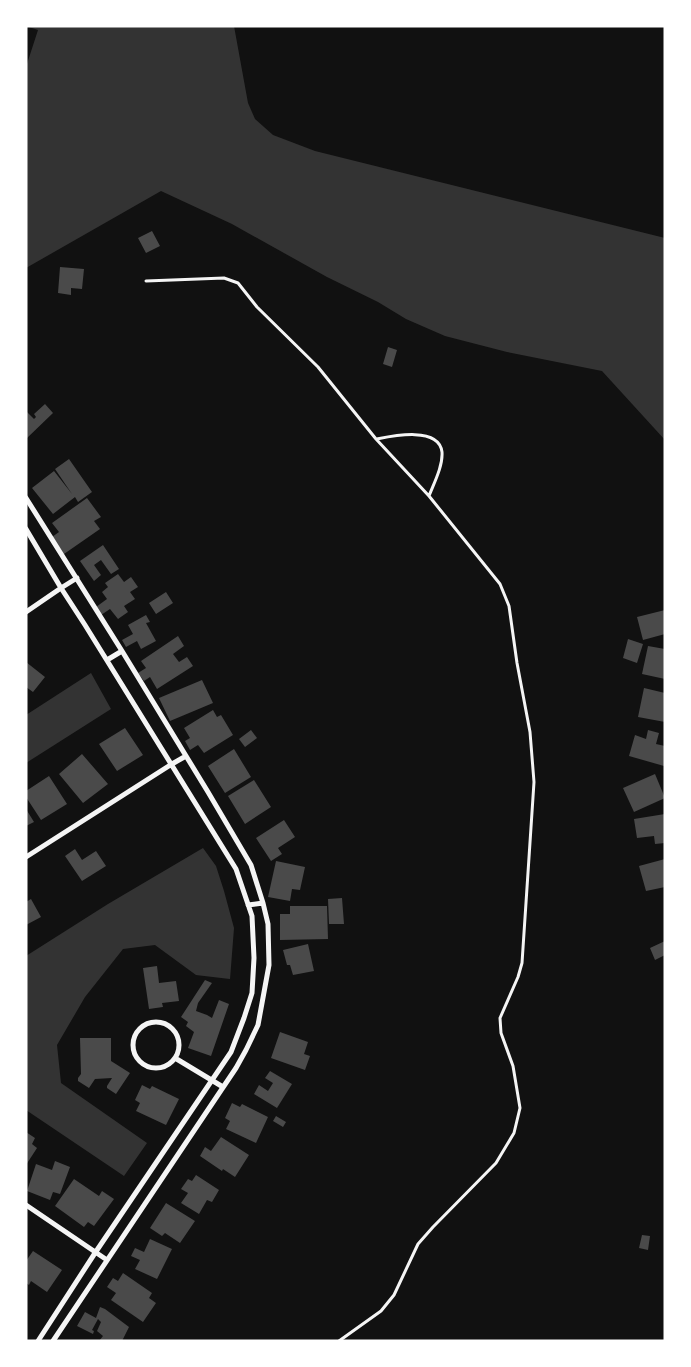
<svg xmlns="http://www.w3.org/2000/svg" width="691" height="1367" font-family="'Source Sans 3',sans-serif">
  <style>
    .water { fill: #333 }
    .building { fill: #4a4a4a }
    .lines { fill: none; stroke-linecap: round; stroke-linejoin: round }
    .service { stroke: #f5f5f5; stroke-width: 3 }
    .minor { stroke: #f5f5f5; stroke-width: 5 }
  </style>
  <rect width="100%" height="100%" fill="#111"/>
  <!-- water -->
  <path class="water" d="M26,26H234L248,103L255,119L273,135L315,151L665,238V440L602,371L507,352L445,336L406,319L378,302L327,277L232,224L161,191L26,268V67L38,30Z
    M91,673L111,709L26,763V715Z
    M203,848L216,866L224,891L234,928L230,979L196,975L155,945L123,949L85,997L57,1045L61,1083L147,1143L124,1176L26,1110V956L108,904Z"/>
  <!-- building -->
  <path class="building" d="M152,231L160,246L146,253L138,238Z
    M60,267L84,269L82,289L71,288V295L58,293Z
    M388,347L397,350L392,367L383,364Z
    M45,404L53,413L26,439V411L34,419L36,417L34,414Z
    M69,459L92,492L78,502L75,497L53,514L32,488L54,471L72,494L55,469Z
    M87,498L101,517L94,521L100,529L64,554L52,537L59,532L52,523Z
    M103,545L119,569L111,574L101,560L94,565L101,575L94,581L80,561Z
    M118,574L124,582L131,577L138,587L130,592L135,599L124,606L128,612L118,619L110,609L101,615L96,607L107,599L102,592L108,587L105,583Z
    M166,592L173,603L156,614L149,603Z
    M665,610V634L643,640L637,617Z
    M146,615L150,622L146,623L156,641L141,649L137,641L126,647L122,640L133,634L128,625Z
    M178,636L184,646L173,654L179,662L187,657L193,666L157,689L150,677L144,681L138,673L146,668L141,661Z
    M628,639L643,644L637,663L623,658Z
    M648,646L665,649V679L642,674Z
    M26,662L45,677L33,692L26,687Z
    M202,680L213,703L170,721L159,698Z
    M644,688L665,693V722L638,717Z
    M213,710L217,717L221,715L233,735L204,753L198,745L190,750L185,741L190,738L184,728Z
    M125,728L143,755L117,771L99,744Z
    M251,730L257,738L245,747L239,739Z
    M648,730L659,733L656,744L665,746L664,766L629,756L635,735L646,739Z
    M234,749L251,777L225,793L208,766Z
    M82,754L108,784L83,803L59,774Z
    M655,774L665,798L634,812L623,788Z
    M49,776L67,804L41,820L26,797V791Z
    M254,780L271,807L245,824L228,796Z
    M26,809L34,822L26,826Z
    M665,814V843L655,844L654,836L637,838L634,819Z
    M284,820L295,837L278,848L282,854L271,861L256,838Z
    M75,849L82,860L96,851L106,866L82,881L65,856Z
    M665,859V887L646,891L639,866Z
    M276,861L305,867L300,890L292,889L290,901L268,897Z
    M342,898L344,924H329L328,899Z
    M31,899L41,917L26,925V902Z
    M290,906H327L328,939L280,940V914H290Z
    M665,941V955L655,960L650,948Z
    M308,944L314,971L293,975L290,965H287L283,950Z
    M157,966L159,983L176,981L179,1001L162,1003L163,1007L149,1009L143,968Z
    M205,980L212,983L198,1003L196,1011L207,1015L212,1018L219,1000L229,1004L211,1056L188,1048L194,1032L186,1026L188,1022L181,1017Z
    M280,1032L308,1042L304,1054L310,1056L305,1070L271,1058Z
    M80,1038H111V1061L130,1073L116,1094L107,1088V1086L112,1078L95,1079L89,1088L78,1081V1078L81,1074Z
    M270,1071L292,1084L277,1108L254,1094L259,1085L268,1091L273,1083L265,1078Z
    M142,1085L150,1089L152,1086L179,1099L166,1125L136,1111L140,1103L135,1100Z
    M232,1103L240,1107L242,1104L268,1117L256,1143L226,1129L230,1121L225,1118Z
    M276,1116L286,1122L283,1127L273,1121Z
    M26,1132L35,1138L32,1144L37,1148L26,1165Z
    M221,1137L249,1155L235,1177L223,1169L222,1171L200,1156L205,1147L211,1151Z
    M55,1161L70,1167L60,1194L53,1192L50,1200L27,1191L36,1164L52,1170Z
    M196,1175L219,1190L212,1202L207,1200L199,1214L181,1203L188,1193L181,1189L188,1179L192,1181Z
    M74,1179L99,1196L102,1191L114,1199L94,1226L88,1222L84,1227L55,1206Z
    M166,1203L195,1221L180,1243L165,1233L162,1236L150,1228Z
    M642,1235L650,1236L648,1250L639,1248Z
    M150,1239L172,1249L157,1279L135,1269L140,1260L131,1256L135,1248L144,1252Z
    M33,1251L62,1270L47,1292L31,1281L29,1285L26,1283V1261Z
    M123,1273L152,1293L149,1298L156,1303L143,1322L111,1300L116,1293L107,1287L113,1278L118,1281Z
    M100,1307L105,1309L129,1327L122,1341H99L103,1336L97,1331L101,1322L98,1319L92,1330L94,1331L93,1334L77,1326L85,1312L96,1318Z"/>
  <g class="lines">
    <!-- service -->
    <path class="service" d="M146,281L224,278L238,283L257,307L318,367L376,439L429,496L500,584L509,606L517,663L530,732L534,782L522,963L518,977L500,1018L501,1033L513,1066L520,1108L514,1133L496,1163L433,1227L418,1244L394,1295L381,1311L339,1341
      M377,439C392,436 439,426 442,452C443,466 434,483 429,496"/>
    <!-- minor -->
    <path class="minor" d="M26,498L122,651L208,792L251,865L263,903L268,924L269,965L258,1025L246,1050L236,1068L53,1341
      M26,529L61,588L85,625L236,869L252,916L254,958L252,993L244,1018L231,1052L95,1253L38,1341
      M26,612L61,588L77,578
      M107,660L122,651
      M26,857L172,764L186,756
      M248,905L263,903
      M133 1045a23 23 0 1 1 46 0a23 23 0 1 1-46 0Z
      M175,1058L223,1087
      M26,1205L107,1260"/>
  </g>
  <!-- border -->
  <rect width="691" height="1367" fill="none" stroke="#ffffff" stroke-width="55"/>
</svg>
